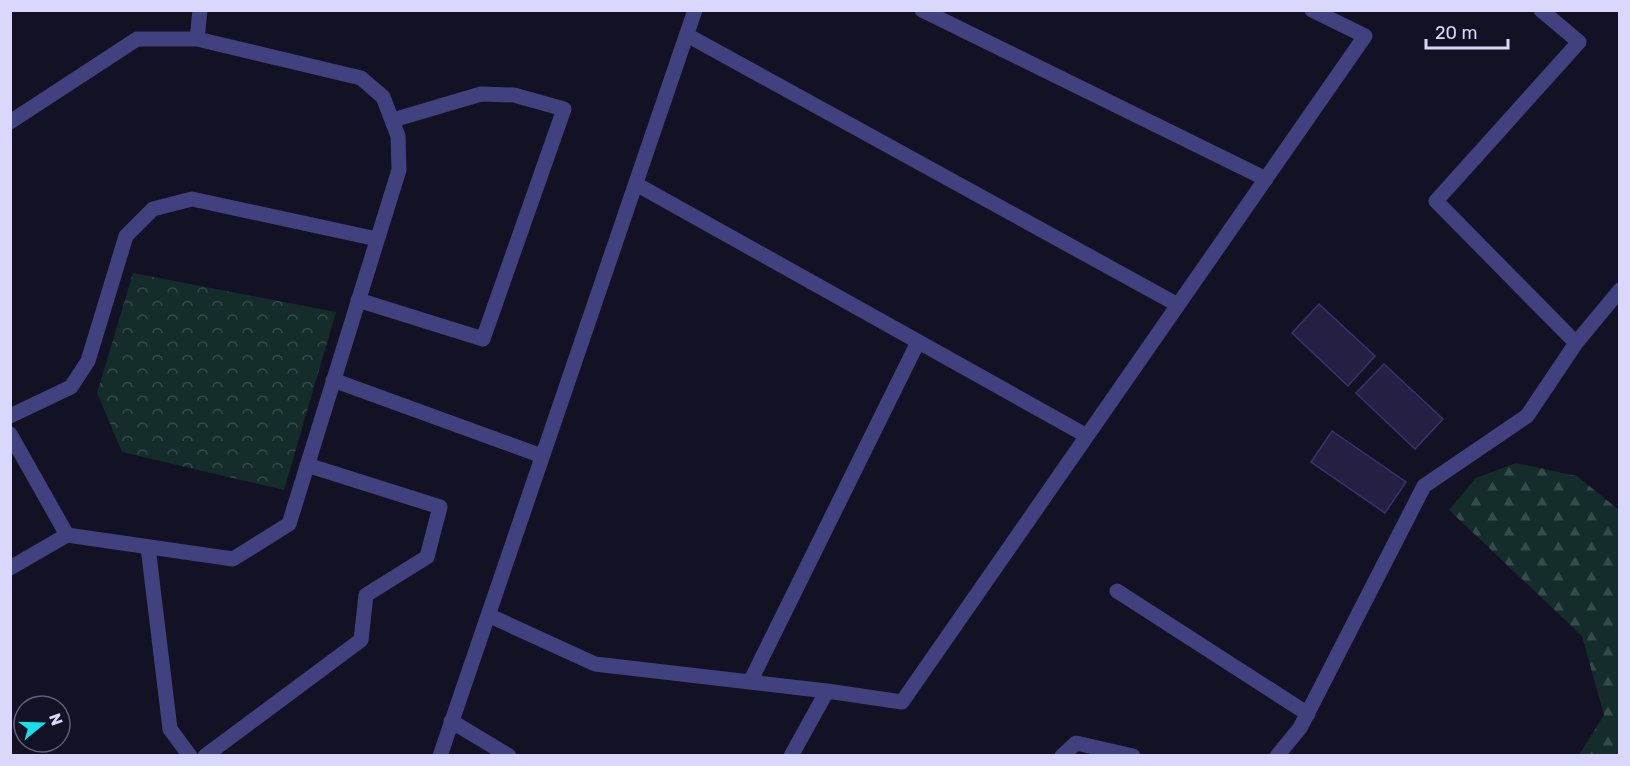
<svg xmlns="http://www.w3.org/2000/svg" width="1630" height="766" font-family="Rubik,sans-serif">
  <style>
    .forest { fill: url(#forest-firs) }
    .park { fill: url(#park-crowns) }
    .building { fill: #241f43; stroke: #3b336d; stroke-width: 1.5 }
    .lines { fill: none; stroke-linecap: round; stroke-linejoin: round }
    .street { stroke: #40417e; stroke-width: 15 }
  </style>
  <defs>
    <pattern id="forest-firs" width="22" height="20" patternUnits="userSpaceOnUse" patternTransform="scale(1.5)"><rect width="22" height="20" fill="#142d2b"/><path d="M5 1l3.5 6h-7zM16 11l3.5 6h-7z" fill="#364b4b"/></pattern>
    <pattern id="park-crowns" width="20" height="18" patternUnits="userSpaceOnUse" patternTransform="scale(1.5)"><rect width="20" height="18" fill="#142d2b"/><path d="M2 6a3 3 0 1 1 6 0M12 15a3 3 0 1 1 6 0" fill="none" stroke="#364b4b"/></pattern>
  </defs>
  <rect width="100%" height="100%" fill="#131124"/>
  <!-- forest -->
  <path class="forest" d="M1516,463L1577,476L1619,510V755H1579L1604,715L1582,636L1449,510L1476,478Z"/>
  <!-- park -->
  <path class="park" d="M133,273L336,312L284,490L122,452L97,393Z"/>
  <!-- building -->
  <path class="building" d="M1319,304L1375,356L1348,386L1292,333Z
    M1384,364L1443,419L1415,449L1356,393Z
    M1332,431L1406,482L1385,513L1311,462Z"/>
  <g class="lines">
    <!-- street -->
    <path class="street" d="M922,10L1266,179
      M1541,10L1579,42L1436,201L1576,343
      M687,35L1178,305
      M197,39L200,10
      M10,122L137,39H197L361,78L383,97L398,136L399,170L289,524L233,559L67,535L10,434
      M636,184L1087,436
      M358,300L483,339L564,109L514,95L481,94L393,120
      M333,380L542,456
      M10,416L71,387L88,361L126,236L153,209L192,199L377,239
      M148,547L170,729L190,756
      M10,568L67,535
      M1117,591L1308,714
      M488,615L595,664L827,691
      M750,682L918,342
      M451,721L509,756
      M205,756L361,640L366,595L427,557L440,507L307,465
      M440,756L695,10
      M791,756L827,691L902,702L1365,36L1312,10
      M1062,756L1076,743L1133,756
      M1277,756L1300,728L1424,486L1527,416L1576,343L1620,290"/>
  </g>
  <!-- border -->
  <rect width="1630" height="766" fill="none" stroke="#d9d7fb" stroke-width="24"/>
  <!-- north arrow -->
  <g transform="translate(42 724) rotate(71)"><circle r="28" fill="#131124" stroke="#62607a" stroke-width="1.5"/>
  <path d="M0-4.5L10 22L0 15L-10 22Z" fill="#16dfe9"/>
  <text y="-9" font-size="16" font-weight="bold" text-anchor="middle" fill="#d9d7fb">N</text>
  </g>
  <!-- scale -->
  <path d="M1426 39v9h82v-9" fill="none" stroke="#d9d7fb" stroke-width="3"/>
  <text x="1435" y="39" font-size="18" fill="#d9d7fb" stroke="#131124" stroke-width="4.5" paint-order="stroke">20 m</text>
</svg>
